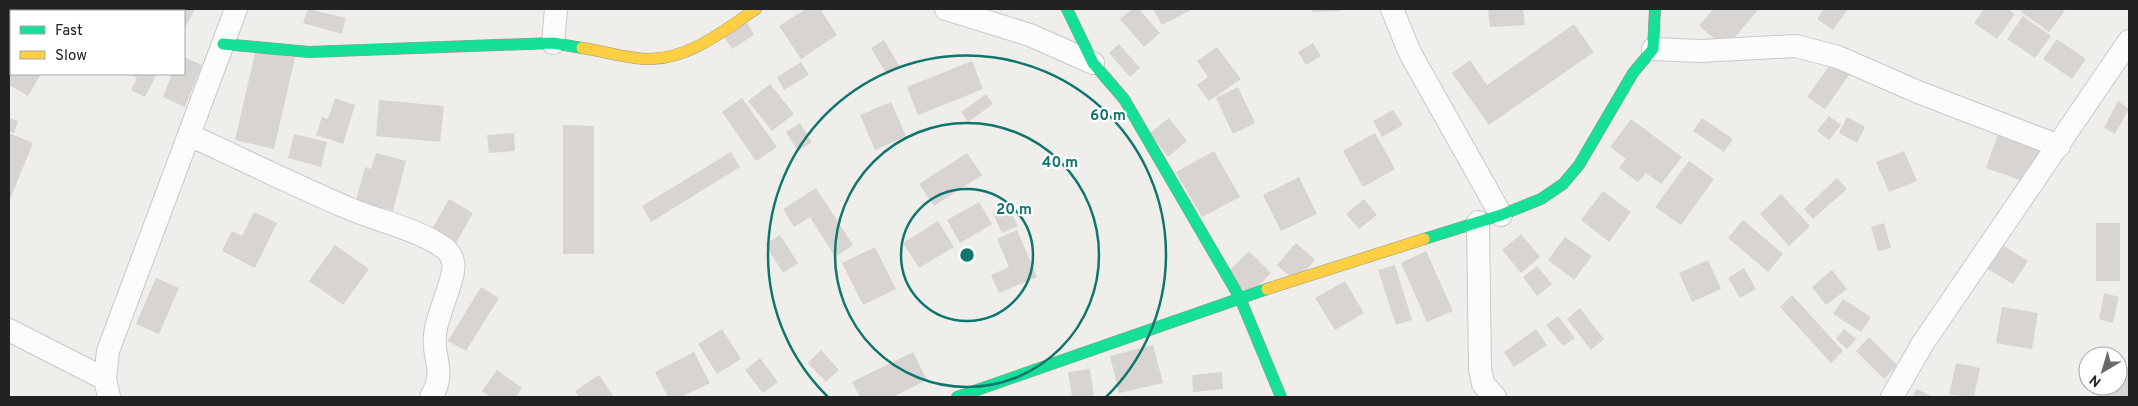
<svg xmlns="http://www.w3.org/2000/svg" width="2138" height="406" font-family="Overpass,sans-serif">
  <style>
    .building { fill: #d7d4d2 }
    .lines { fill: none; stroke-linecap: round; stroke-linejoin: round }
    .street-casing { stroke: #c9c8c7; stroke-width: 24 }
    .fast-casing { stroke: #999a82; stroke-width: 12 }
    .slow-casing { stroke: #999a82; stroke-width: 12 }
    .street { stroke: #fdfcfc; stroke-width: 22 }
    .fast { stroke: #16e098; stroke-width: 11 }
    .slow { stroke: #ffcf43; stroke-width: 11 }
    .ring { fill: none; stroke: #0f766e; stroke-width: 2.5 }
    .centre { fill: #0f766e; stroke: #fff; stroke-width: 2.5 }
    .ring-label { font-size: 15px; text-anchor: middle; font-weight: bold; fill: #0f766e; stroke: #fff; stroke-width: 4.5; stroke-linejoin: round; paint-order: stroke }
  </style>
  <rect width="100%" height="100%" fill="#f0eeeb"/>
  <!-- building -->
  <path class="building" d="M78,9H132L131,11H83Z
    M147,9H195L184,30V11H146Z
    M308,9L346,18L342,34L303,23Z
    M806,9H820L837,35L801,59L779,26Z
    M1132,9H1139L1160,33L1144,47L1120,19Z
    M1153,9H1190L1191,10L1162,25Z
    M1312,9H1340L1341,11L1312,12Z
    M1488,9H1523L1525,25L1490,27Z
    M1713,9H1759L1726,48L1699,26Z
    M1824,9H1848L1833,30L1817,19Z
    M1984,9H2008L2015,14L1997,39L1974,23Z
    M2023,9H2066L2049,32L2021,12Z
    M2023,16L2051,36L2035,58L2007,39Z
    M746,21L754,35L732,49L723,35Z
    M1574,24L1594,52L1489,125L1452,73L1470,60L1487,85Z
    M9,32L11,34V52L9,55Z
    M2057,39L2086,59L2072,79L2043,59Z
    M884,40L900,67L887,75L871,48Z
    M1313,43L1321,56L1306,65L1298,52Z
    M1119,44L1140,68L1130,77L1109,53Z
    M1217,47L1241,79L1209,101L1197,85L1208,77L1197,61Z
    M256,49L295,58L274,149L235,140Z
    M184,57L202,65L185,107L163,97L172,74H184Z
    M972,61L983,89L918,115L907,87Z
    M801,62L809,75L784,90L777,77Z
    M1832,62L1850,74L1825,109L1807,97Z
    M11,64V74H41L28,96L9,85V68Z
    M129,74H157L145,97L131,90L137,78Z
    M770,84L794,114L772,131L748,101Z
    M1238,87L1255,123L1233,134L1216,98Z
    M986,94L993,104L968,122L961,112Z
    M335,98L355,105L343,144L316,135L322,117L328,119Z
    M742,98L777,147L756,161L722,112Z
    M379,100L444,106L440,142L376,136Z
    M2118,101L2129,109L2115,134L2104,128Z
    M891,102L906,136L875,150L860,115Z
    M1393,110L1403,125L1382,137L1373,121Z
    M1829,116L1841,125L1829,140L1817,131Z
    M1847,117L1865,127L1857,143L1839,133Z
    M9,118L18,121L14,133L9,131Z
    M1169,118L1187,141L1168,157L1150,133Z
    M1702,118L1733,139L1724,152L1693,131Z
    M1631,119L1682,157L1661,184L1646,173L1638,182L1619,168L1626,159L1610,147Z
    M800,123L812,142L798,151L786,132Z
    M563,125L594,126V254H563Z
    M1999,131L2042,147L2029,183L1986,168Z
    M9,133L33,143L9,202Z
    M514,133L515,151L489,153L487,135Z
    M1375,133L1395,169L1363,187L1343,151Z
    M294,134L327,142L321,167L288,158Z
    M1214,151L1240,197L1202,217L1176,172Z
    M1904,151L1917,181L1889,192L1876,162Z
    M731,152L740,167L651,222L642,206Z
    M376,153L406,161L393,211L356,200L365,167L371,169Z
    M967,153L982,175L934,206L919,184Z
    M1689,161L1714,179L1681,225L1655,207Z
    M1299,177L1317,214L1281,231L1263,195Z
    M1837,178L1847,189L1813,219L1804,209Z
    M816,188L853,245L835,257L810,217L794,227L783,209Z
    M1603,191L1631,212L1609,242L1581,220Z
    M1781,194L1810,226L1789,246L1760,214Z
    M449,199L473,213L455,245L431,231Z
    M1364,199L1377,215L1359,229L1346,214Z
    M979,202L992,224L960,243L947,220Z
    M1008,207L1018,226L1002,233L993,214Z
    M254,212L277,223L255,268L222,251L232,231L242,236Z
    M1743,220L1783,254L1768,272L1728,238Z
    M938,221L954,247L919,268L903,243Z
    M1884,223L1891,248L1878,251L1871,227Z
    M2096,223H2120V281H2096Z
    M1017,230L1037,277L999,293L991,275L1009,267L997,239Z
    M1521,234L1540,257L1521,273L1502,250Z
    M780,235L798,263L783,273L765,244Z
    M1565,237L1592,256L1574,280L1548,260Z
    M1296,243L1315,260L1296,282L1277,265Z
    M2001,244L2028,261L2013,284L1986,268Z
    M335,245L369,269L343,305L309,281Z
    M875,247L896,289L863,305L842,263Z
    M1249,251L1271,273L1249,295L1227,273Z
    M1426,251L1453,311L1427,322L1401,263Z
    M1708,260L1721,289L1692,302L1679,273Z
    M1395,265L1412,320L1396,325L1378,270Z
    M1537,266L1552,284L1537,296L1523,277Z
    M1744,268L1756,289L1740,298L1728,278Z
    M1832,270L1847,289L1826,305L1812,287Z
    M156,278L179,288L159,334L136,324Z
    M1345,281L1364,313L1335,330L1315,298Z
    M481,287L499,298L466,351L448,341Z
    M2104,293L2119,297L2113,323L2099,319Z
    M1792,295L1843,351L1831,363L1780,307Z
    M1843,299L1871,317L1861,332L1833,314Z
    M2002,307L2038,313L2032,349L1996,343Z
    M1580,308L1604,339L1591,350L1567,319Z
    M1558,316L1575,338L1563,346L1546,325Z
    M722,329L741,359L717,374L698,344Z
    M1536,329L1547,345L1514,367L1504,352Z
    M1844,329L1856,339L1847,349L1836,339Z
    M1869,337L1897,365L1884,379L1856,351Z
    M1153,345L1163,383L1119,393L1110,356Z
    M821,350L839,370L826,382L808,363Z
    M694,352L710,383L681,397H668L655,372Z
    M913,352L927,380L893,397H860L852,382Z
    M760,358L778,382L763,393L745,370Z
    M1956,363L1980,368L1974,397L1949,395Z
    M2118,368H2129V397H2106V386H2118Z
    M1090,369L1094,397H1072L1068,372Z
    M497,370L522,388L516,397H491L482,391Z
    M1222,372L1223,389L1193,392L1192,375Z
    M599,375L614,397H579L575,391Z
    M1916,389L1934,397H1913Z"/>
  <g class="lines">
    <!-- street casing -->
    <g class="street-casing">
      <path id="street" d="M946,9L1030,35L1093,63
        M1392,9L1410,53L1501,215
        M553,43L556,9
        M1653,49L1701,51L1796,46L1838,57L1918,92L2059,146
        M189,135C242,159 294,185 348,208C375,220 407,226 433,241C442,246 451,251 453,262C457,276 436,315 435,335C432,358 447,372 431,397
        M1478,222L1480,369L1483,384L1495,397
        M9,330L105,379
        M109,397L105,379L108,351L236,9
        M1892,397L1923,343L2129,41"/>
    </g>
    <!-- fast casing -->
    <g class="fast-casing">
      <path id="fast" d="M1067,9L1093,63L1124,99L1240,298L1281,397
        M223,44L309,52L553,43L582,48
        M1424,239L1501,215L1541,199L1563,184L1579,165L1633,73L1653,49L1655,9
        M957,397L1267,289"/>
    </g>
    <!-- slow casing -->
    <g class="slow-casing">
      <path id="slow" d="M582,48C604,51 628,59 650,59C691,58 723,31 756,9
        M1267,289L1424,239"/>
    </g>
    <!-- street -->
    <use href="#street" class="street"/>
    <!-- fast -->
    <use href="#fast" class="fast"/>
    <!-- slow -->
    <use href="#slow" class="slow"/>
  </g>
  <!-- distance rings -->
  <g class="ring">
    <circle cx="967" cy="255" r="66"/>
    <circle cx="967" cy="255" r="132"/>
    <path d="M828 397A199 199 0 1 1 1106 397"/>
  </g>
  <circle cx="967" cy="255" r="8" class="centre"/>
  <g class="ring-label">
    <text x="1108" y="120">60 m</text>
    <text x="1060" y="167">40 m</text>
    <text x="1014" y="214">20 m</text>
  </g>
  <!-- border -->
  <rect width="2138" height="406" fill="none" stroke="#222222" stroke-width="20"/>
  <!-- legend -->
  <rect x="10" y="10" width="175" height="65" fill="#ffffff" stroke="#a7a7a7"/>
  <rect x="20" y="26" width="25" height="8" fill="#16e098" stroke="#a7a7a7"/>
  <text x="55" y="35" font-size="15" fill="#222222">Fast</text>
  <rect x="20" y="51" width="25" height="8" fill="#ffcf43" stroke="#a7a7a7"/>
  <text x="55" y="60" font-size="15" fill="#222222">Slow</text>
  <!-- north arrow -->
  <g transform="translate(2103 371) rotate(218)"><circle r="24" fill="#ffffff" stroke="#a7a7a7"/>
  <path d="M0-4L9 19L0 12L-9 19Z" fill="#6a6968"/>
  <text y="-8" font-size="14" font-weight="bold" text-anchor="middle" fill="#222222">N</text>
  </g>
</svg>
